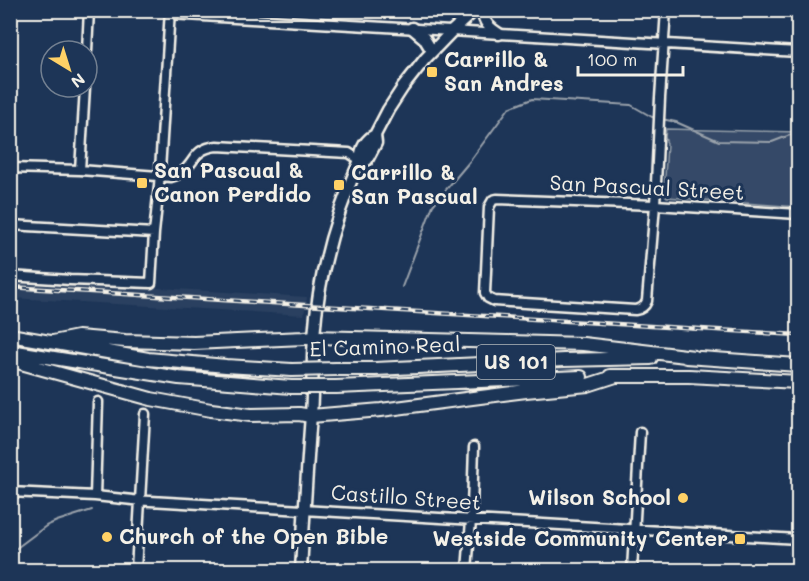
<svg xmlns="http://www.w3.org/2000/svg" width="809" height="581" font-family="Mali,sans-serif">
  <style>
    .built { fill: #2a4060 }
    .green { fill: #354a67; stroke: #949ea8; stroke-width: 1.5 }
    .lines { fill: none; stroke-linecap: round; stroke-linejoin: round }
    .stream { stroke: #9aa2ab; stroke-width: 2 }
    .minor-casing { stroke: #f4f1e8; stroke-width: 13 }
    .major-casing { stroke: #f4f1e8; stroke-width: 15 }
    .highway-casing { stroke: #f4f1e8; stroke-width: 16 }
    .minor { stroke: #1d3557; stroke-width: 8 }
    .major { stroke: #1d3557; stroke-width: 10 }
    .highway { stroke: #1d3557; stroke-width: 12 }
    .rail-casing { stroke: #f4f1e8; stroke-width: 4.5 }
    .rail { stroke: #1d3557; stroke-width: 2; stroke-dasharray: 7; stroke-linecap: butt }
    .highway-bridge-casing { stroke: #f4f1e8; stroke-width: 16; stroke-linecap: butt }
    .highway-bridge { stroke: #1d3557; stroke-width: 12 }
    .poi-dot { fill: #ffd166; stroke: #1d3557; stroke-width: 2 }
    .labels { text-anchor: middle; stroke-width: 6; stroke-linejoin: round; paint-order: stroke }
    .shield { fill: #1d3557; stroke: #b4b9bc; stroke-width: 1.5 }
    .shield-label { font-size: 20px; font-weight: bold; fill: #f4f1e8 }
    .poi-label { font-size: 21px; font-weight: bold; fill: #f4f1e8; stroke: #1d3557; text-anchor: start }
    .street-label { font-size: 21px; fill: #f4f1e8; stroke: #1d3557 }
  </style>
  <rect width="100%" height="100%" fill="#1d3557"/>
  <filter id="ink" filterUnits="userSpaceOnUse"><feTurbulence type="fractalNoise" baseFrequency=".0167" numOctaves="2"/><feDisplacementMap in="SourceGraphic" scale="12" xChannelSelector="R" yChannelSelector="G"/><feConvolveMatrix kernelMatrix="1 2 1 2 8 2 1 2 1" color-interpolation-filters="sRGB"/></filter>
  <g filter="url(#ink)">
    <!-- built -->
    <path class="built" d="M10,279L307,297L304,315L11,298Z"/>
    <!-- green -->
    <path class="green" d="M666,129L798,132V207L667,197L664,194L667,144L665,137Z"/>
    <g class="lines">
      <!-- stream -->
      <path class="stream" d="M402,287L433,205L470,161L509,108L532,99L631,105L652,117L676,122L719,141L772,142L798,132
        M10,553L46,526L57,521L92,510"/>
      <!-- minor casing -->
      <g class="minor-casing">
        <path id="minor" d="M666,10L660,98L655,205L647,301C645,306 642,309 635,310L494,301L488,298L485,293L489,207L493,200L497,199L655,205L798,214
          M170,14L798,52
          M87,51L89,10
          M10,168L80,170L171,177C197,170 188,149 217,146L349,153L360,160
          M80,170L85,87
          M10,225L154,233
          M10,276L70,280L151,283L154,233L159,186L170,10
          M10,492L95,496L133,500L798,539
          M95,496L98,402
          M136,570L145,414
          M467,570L472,508L474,447
          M632,570L640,432
          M795,570L798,528"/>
      </g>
      <!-- major casing -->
      <g class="major-casing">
        <path id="major" d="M483,10C483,23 490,28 499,34
          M412,28L424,38L432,51
          M360,160H367L376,143L375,135L388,110L403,87L425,59L453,30L475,10
          M301,570C304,519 307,467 311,415C313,389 312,363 314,337C318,275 335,216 360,160C361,148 365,140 375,135"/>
      </g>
      <!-- highway casing -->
      <g class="highway-casing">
        <path id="highway" d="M10,335L148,359L226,366L292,370
          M53,342L78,337L125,341L194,343L304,338L314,337L583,344L694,357
          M10,351L179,378L291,387
          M686,357L798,365
          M10,360L151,399L211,410L251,415L299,414L311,416L381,410L526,391L588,385L616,376
          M337,369H375L564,360L651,358
          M610,376H689L798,382
          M336,387L581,377"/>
      </g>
      <!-- minor -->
      <use href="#minor" class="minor"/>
      <!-- major -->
      <use href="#major" class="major"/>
      <!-- highway -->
      <use href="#highway" class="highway"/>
      <!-- rail casing -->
      <g class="rail-casing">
        <path id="rail" d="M10,287L798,335"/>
      </g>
      <!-- rail -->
      <use href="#rail" class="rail"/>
      <!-- highway-bridge casing -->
      <g class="highway-bridge-casing">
        <path id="highway-bridge" d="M292,370L337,369
          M291,387H336"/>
      </g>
      <!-- highway-bridge -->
      <use href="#highway-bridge" class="highway-bridge"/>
    </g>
  </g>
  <!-- markers -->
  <g class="poi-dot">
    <rect x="426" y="66" width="12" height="12" rx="3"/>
    <rect x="136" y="177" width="12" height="12" rx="3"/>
    <rect x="333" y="179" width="12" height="12" rx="3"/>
    <circle cx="683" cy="498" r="6"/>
    <circle cx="107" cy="537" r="6"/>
    <rect x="734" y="533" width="12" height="12" rx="3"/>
  </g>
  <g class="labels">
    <!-- shield labels -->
    <rect class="shield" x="477" y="345" width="78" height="34" rx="4.5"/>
    <g class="shield-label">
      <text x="516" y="369">US 101</text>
    </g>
    <!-- poi labels -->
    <g class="poi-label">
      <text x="444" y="67">Carrillo &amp;<tspan x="444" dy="24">San Andres</tspan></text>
      <text x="154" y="178">San Pascual &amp;<tspan x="154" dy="24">Canon Perdido</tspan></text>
      <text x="351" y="180">Carrillo &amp;<tspan x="351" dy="24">San Pascual</tspan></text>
      <text x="671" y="505" text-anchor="end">Wilson School</text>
      <text x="119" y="544">Church of the Open Bible</text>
      <text x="728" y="546" text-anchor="end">Westside Community Center</text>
    </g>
    <!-- street labels -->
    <g class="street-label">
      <text transform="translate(647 188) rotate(3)" y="7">San Pascual Street</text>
      <text transform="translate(385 347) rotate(-2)" y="7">El Camino Real</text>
      <text transform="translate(406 498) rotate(4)" y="7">Castillo Street</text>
    </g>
  </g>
  <!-- margin -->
  <rect width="809" height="581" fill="none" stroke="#1d3557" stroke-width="36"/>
  <rect x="18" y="18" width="773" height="545" fill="none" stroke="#f4f1e8" stroke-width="2" filter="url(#ink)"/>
  <!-- north arrow -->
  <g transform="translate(69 69) rotate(142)"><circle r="28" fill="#1d3557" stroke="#738091" stroke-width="1.5"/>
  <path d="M0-4.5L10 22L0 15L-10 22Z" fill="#ffd166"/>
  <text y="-9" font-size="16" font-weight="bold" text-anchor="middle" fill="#f4f1e8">N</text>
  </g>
  <!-- scale -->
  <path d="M578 66v9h105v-9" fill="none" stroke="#f4f1e8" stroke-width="3"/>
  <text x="587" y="66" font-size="18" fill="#f4f1e8" stroke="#1d3557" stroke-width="4.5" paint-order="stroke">100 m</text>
</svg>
